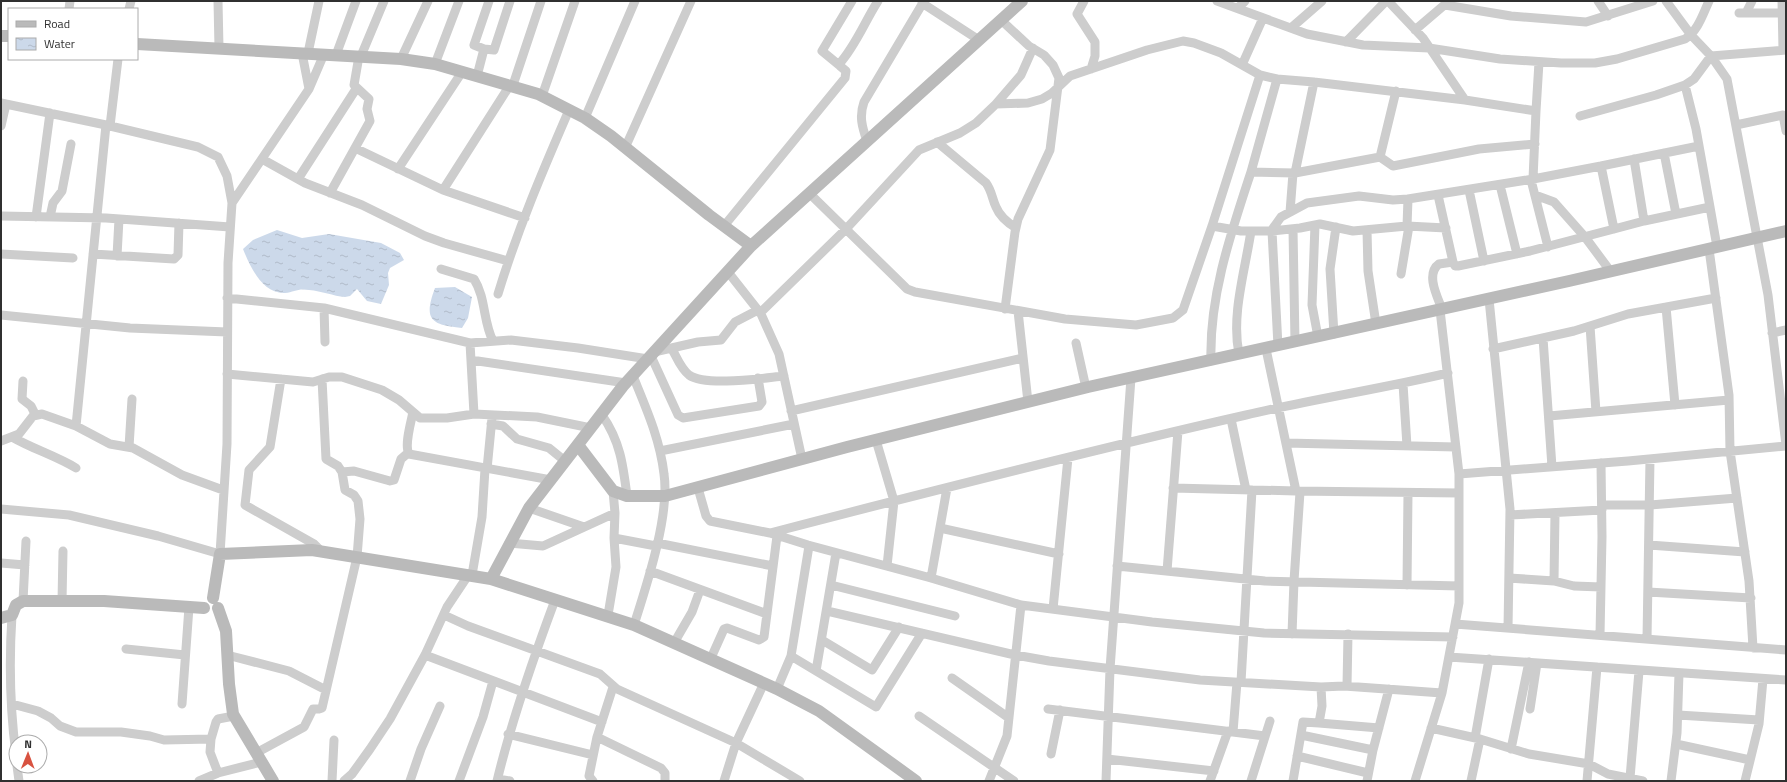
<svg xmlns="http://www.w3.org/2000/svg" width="1787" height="782" font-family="'Titillium Web',sans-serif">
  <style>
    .water { fill: url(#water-ripples) }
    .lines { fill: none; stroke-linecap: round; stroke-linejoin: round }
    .street { stroke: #cdcdcd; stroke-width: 9 }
    .secondary { stroke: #bababa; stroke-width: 12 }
  </style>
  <defs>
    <pattern id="water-ripples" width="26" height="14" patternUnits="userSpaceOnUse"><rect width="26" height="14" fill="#ccd9ea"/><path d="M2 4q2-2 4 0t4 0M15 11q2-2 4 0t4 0" fill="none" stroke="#b0bbc9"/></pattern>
  </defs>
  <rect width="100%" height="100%" fill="#fff"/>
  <!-- water -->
  <path class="water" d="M277,230L302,238L329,234L381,243L400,253L404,260L390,268L388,273L389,285L381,304L367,301L357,289L350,296L345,297C333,296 322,291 309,290C298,288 294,292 285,293C262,294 250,266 243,249L253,240Z
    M455,287L472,297L468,318L462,328C431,325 423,320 435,288Z"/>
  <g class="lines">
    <!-- street -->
    <path class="street" d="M218,1L219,48
      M1084,1L1077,14L1095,42V56L1091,69
      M1217,1L1307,34L1363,45L1429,48L1500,59L1561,63H1595L1617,59L1685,39C1698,31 1703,14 1709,1
      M1388,1L1423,38L1465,100L1536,111L1539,62
      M1598,1L1608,16
      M1666,1L1691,35L1711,56L1727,79L1768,295L1786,445
      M1782,1L1783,50
      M922,3L979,40
      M1445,5L1511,16L1586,22L1653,1
      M1238,8L1245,1
      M69,9L70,1
      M129,9L131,1
      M1739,13H1782
      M1746,13L1752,1
      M1001,20L1029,46L1044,55L1053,65L1059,78L1050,150L1018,219L1015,232L1005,309
      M1291,28L1322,1
      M1415,30L1449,1
      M1346,42L1386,1
      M484,49L474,45L489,1
      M302,53L309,89
      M308,53L319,1
      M336,55L356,1
      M361,56L384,1
      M401,59L428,1
      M435,64L459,1
      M839,65L822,51L852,1
      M1242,65L1263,18
      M477,76L484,49L494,50L510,1
      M1314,82L1295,173L1251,172L1277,79L1314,82L1465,100
      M513,85L541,1
      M1685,85L1696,129L1710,207
      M542,96L575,1
      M1,103L106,125L198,147L218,157L227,176L232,203L228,263L227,444L220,554L158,536L69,515L1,509
      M996,104L1021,75L1033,48
      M1536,111L1533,179L1601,166L1614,229L1644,221L1710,207L1717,247
      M1580,116L1656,95L1685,85L1694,79L1711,56L1786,50
      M585,118L635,1
      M1736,125L1783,115L1786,131
      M1,126L6,104
      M110,126L118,59
      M867,141C862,127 859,116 864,102L924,1
      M937,142L986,183C992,191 992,199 996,207C1000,217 1008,223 1016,228
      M355,148L443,190L525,218
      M625,148L691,1
      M1664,153L1676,214
      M1380,157L1393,166L1479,149L1535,144
      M262,159L305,183L362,205L425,236L444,243L508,261
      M1634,159L1644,221
      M1601,166L1699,146
      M398,169L462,72
      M1295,173L1380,157L1396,91
      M298,179L356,89
      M1531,180L1548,247
      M1500,185L1517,254
      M443,190L510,85
      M1469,190L1484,261
      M330,193L370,121L367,109L369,99L354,85L359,56
      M809,193L901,283L907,289L915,292L1065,319L1136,325L1173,318L1183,310L1212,226L1260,75
      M1438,195L1453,262L1455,266H1458L1530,251L1614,229
      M1535,195L1554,202L1585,237L1611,272
      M232,203L309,89L324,54
      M1290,212L1293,173
      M1,216L106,218L230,227
      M36,217L50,113
      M50,217L53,203L62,191L71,144
      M1315,225L1312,305L1318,337
      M724,226L845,78L846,71L840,66L839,64C855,47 865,21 878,1
      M1212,226L1241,231H1272L1300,228L1320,224L1353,231L1407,226L1446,228
      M1407,226L1408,199L1533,179
      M1293,229L1295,342
      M1367,230L1368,271L1376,324
      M1271,231L1281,217L1307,203L1359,196L1393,200L1408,199
      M1272,231L1278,346
      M1709,249L1729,395L1730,451L1749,581L1753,648
      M1,254L73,258
      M93,254L174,259L178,255L179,223
      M117,256L119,219
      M441,269L474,279C486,298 483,322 493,341
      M728,272L761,314L779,354L802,459
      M1401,274L1409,226
      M498,294C517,231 543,170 569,110
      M227,298L324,308L470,343L511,340L578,348L648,359
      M1489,299L1510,509L1508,628
      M1666,307L1675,405
      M324,308L325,342
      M1442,309C1438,298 1425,274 1439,264L1453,262
      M1018,311L1028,402
      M760,313L846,229L919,150L960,133L976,123L996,104L1028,103L1042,99L1052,93L1070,76L1147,50L1183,41L1194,43L1221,53L1260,75L1277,79
      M1,315L130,328L227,332
      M1590,326L1596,412
      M1772,333L1786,330
      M1334,334L1330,269L1336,227
      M1543,338L1552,467
      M470,343L474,414L537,417L591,428
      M1076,343L1086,388
      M672,349C677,358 681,369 689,375C706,387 763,378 784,376
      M1266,349L1296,491
      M1493,349L1574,331L1628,314L1716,298
      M654,352L698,342L721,340L735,322L758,310
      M1239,354C1231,315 1245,271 1251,231
      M651,356L678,415L683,418L759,406L762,402L758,378
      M471,360L626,383
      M1211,361C1209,296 1231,233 1251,172
      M227,374L313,382L329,377H342L382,390L399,400L420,418H447L474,414
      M633,376C646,408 660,439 664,474C670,515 647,584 634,625
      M281,379L270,447L249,470L245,505L314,544L322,552
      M23,381L22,399L31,406L35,414
      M1403,384L1407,446
      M791,411L1023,358
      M413,412C411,422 404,446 409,454L551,480
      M602,415C620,441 623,464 627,496
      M1549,416L1729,400
      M1231,419L1246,490
      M491,424L503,426L517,439L549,448L565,461
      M76,426L106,125
      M12,437C33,449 56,456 76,468
      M876,440L894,501L887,566
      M1,441L19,434L33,416L42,414L76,426L110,444L133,448L182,475L223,490
      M1286,443L1456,447
      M129,447L132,399
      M660,451L794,424
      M487,469L492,418
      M342,472L354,471L390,481L394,480L401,459L408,453
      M1459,474L1628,461L1786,446
      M698,488L706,516L710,521L770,533L808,545L931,578L1021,605L1152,622L1264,633L1453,637
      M1173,488L1296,491L1459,493
      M1602,505H1650L1737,498
      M529,508L584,527
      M1510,515L1602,510
      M940,528L1059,554
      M770,533C928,492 1087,451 1246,415C1313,399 1381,389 1448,373
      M614,538L656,546
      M509,543L543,546L615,513
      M657,543L773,566
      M1649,545L1745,552
      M1,563L25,565
      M1117,566L1265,581L1459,586
      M650,571L767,614
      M1167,571L1178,431
      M472,575L482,517L485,469
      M931,578L947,488
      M1509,578L1554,581L1574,586L1601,587
      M1554,581L1555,513
      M831,585L955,616
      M1407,585L1408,493
      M1648,592L1751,598
      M23,601L26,541
      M62,601L63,551
      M1053,609L1068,458
      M827,611L1015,655L1049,661L1200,680L1321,687L1344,686L1442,693
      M12,615C9,661 10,709 16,755
      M444,615L468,626L600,674L617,689L736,743L800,781
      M608,615L616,567L614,538L615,513L613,491
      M1455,624L1786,650
      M1292,634L1294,581L1300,492
      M1600,635L1602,537L1601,463
      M1647,639L1650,459
      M822,640L872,670L899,627
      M674,643L692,612L700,590
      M126,649L185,655
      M227,655L289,671L326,690
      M425,655L602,722
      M791,656L876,707L922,633
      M1449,657L1786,680
      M711,658L724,629L727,628L759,640L764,637L777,536
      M816,671L836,553
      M952,678L1009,718
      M1241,682L1252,490
      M1347,686L1348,634
      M777,689L791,656L809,546
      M12,704L38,711L51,718L60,726L76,732H121L150,736L164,740L211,739
      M182,704L189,607
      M1048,709L1265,736
      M1530,709L1537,663
      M1678,715L1759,720
      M919,716L1014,781
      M1319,723L1379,728
      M1431,728L1480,739L1529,754L1589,764L1608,774L1643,781
      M1233,732L1237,682
      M508,734L593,755
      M1301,735L1373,750
      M597,737L661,768L665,773V781
      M1475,738L1489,659
      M1676,744L1750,760
      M1511,749L1529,662
      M256,753L304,727L313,709H319L322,708L357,557L360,519L358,501L354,495L345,490L342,472L338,466L326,459L322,379
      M1051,754L1060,710
      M1297,756L1368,773
      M1107,759L1214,771
      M17,766L19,781
      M218,773L210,752L211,739L216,722L218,719L234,716
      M1630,778L1639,671
      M498,779L510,781
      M199,781L218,773L261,762
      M332,781L334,740
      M344,781L352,774L370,749L390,719L425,655L447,607L469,574
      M410,781L421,749L440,706
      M459,781L483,717L493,681
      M497,781C512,719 533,659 555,600
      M593,781L589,776L597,737L613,687
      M724,781L736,743L764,683
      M989,781L1007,736L1021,605
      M1106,781L1110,669L1131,378
      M1210,781L1228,731
      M1251,781L1270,721
      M1293,781L1303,722L1319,723L1322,706L1321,687
      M1367,781L1373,750L1389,689
      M1415,781L1442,693L1459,603V474L1440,310
      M1471,781L1480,739
      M1587,781L1597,667
      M1671,781L1677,733L1679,673
      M1745,781L1759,724L1763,679"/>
    <!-- secondary -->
    <path class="secondary" d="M1,36H9
      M137,44L401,59L435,64L538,94L585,118L611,136L709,215L751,246
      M578,445L613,491L627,496H665L847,447L1088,387L1569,281L1786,231
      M213,598L220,554L312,550L491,579
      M218,608L226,631L229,684L233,714L273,781
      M1,618L12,615L16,605L23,601H104L204,608
      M916,781L819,711L777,689L634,625L491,579L529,508L623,386L751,246L1022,1"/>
  </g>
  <!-- border -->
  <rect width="1787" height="782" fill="none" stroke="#303030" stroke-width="4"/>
  <!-- legend -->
  <rect x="8" y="8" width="130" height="52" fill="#ffffff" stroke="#acacac"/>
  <rect x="16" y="21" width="20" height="6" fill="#bababa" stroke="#acacac"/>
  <text x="44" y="28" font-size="12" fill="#303030">Road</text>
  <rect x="16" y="38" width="20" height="12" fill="url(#water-ripples)" stroke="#acacac"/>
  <text x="44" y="48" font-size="12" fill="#303030">Water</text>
  <!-- north arrow -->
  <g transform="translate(28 754) rotate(1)"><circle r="19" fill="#ffffff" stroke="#acacac"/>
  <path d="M0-3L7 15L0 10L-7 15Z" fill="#d85240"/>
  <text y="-6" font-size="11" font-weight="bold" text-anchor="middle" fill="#303030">N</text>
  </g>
</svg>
